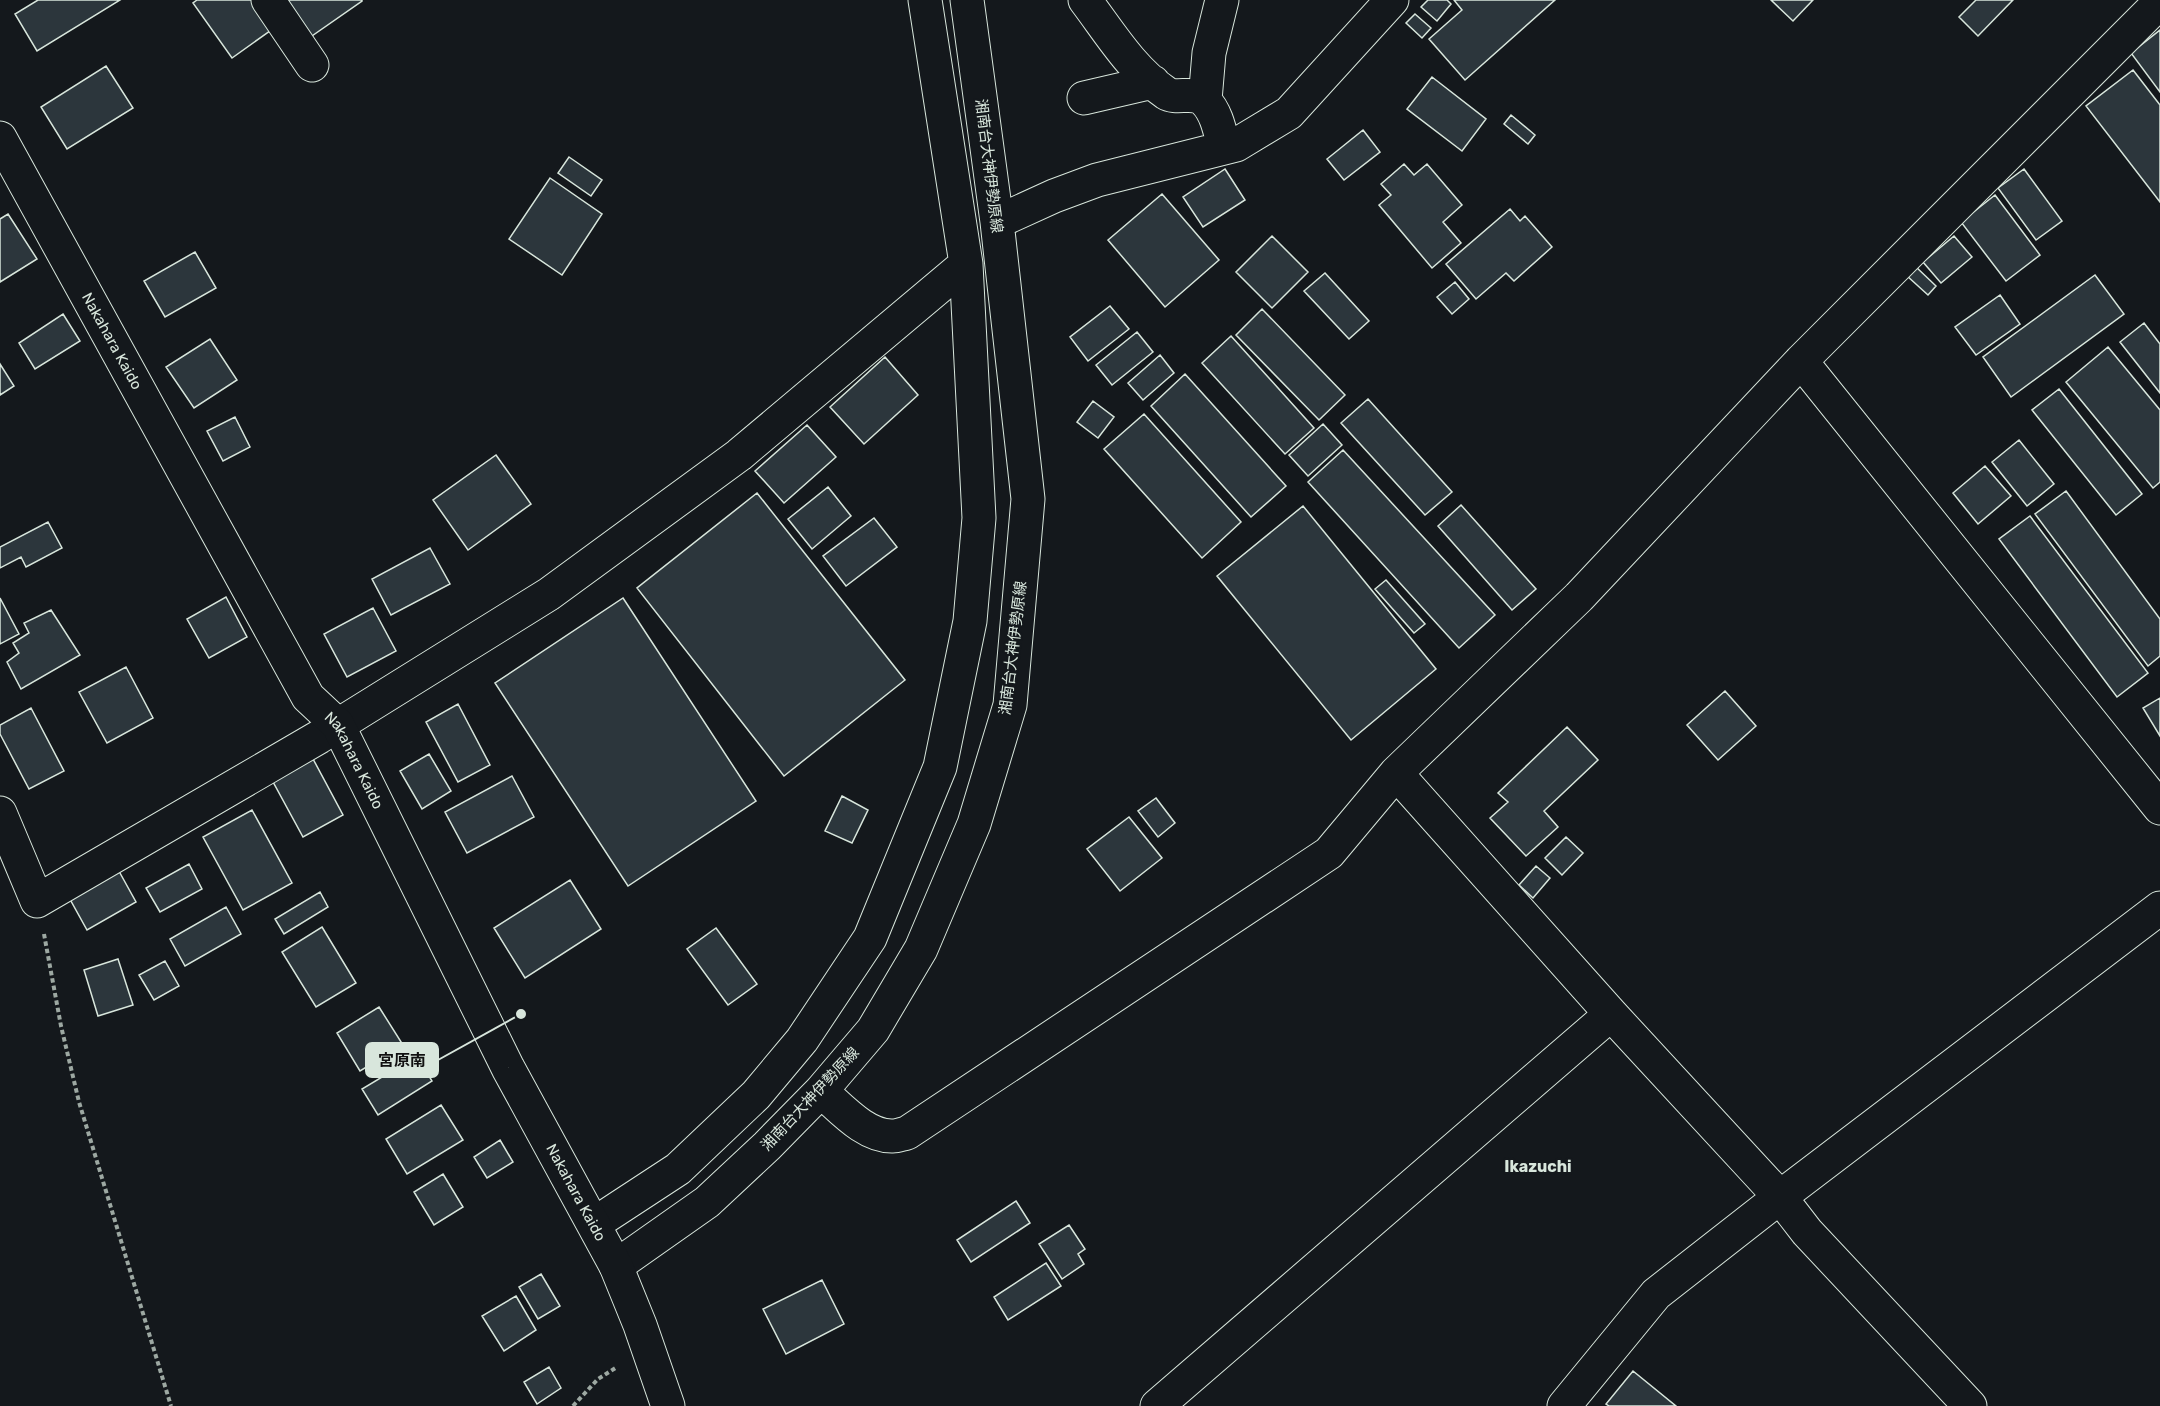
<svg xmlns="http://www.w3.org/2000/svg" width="2160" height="1406" font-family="Rubik,'Noto Sans JP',sans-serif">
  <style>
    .building { fill: #2c363c; stroke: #d8e6dc; stroke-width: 1.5 }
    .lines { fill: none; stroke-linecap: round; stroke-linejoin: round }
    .minor-casing { stroke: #d8e6dc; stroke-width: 35 }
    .major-casing { stroke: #d8e6dc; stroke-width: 35 }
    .path { stroke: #9da8a2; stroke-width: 4; stroke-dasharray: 4.5 3; stroke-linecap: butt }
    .minor { stroke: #14181c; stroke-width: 33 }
    .major { stroke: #14181c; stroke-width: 33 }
    .labels { text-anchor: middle; stroke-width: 4.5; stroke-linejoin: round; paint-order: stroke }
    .street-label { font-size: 15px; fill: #d8e6dc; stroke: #14181c }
    .neighbourhood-label { font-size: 16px; font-weight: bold; fill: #d8e6dc; stroke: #14181c }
    .leader { fill: none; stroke: #d8e6dc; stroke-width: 2 }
    .callout-dot { fill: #d8e6dc; stroke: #14181c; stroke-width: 2 }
    .callout { fill: #d8e6dc; stroke: #d8e6dc; stroke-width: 2 }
    .callout-label { font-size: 16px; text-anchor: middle; font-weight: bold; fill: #111 }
  </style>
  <rect width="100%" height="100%" fill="#14181c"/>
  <!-- building -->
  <path class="building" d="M38,0H120L37,51L15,14Z
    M197,0H254L274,28L232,58L193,3Z
    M283,0H362V1L309,38Z
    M1428,0H1447L1451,4L1437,21L1421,7Z
    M1454,0H1555L1465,80L1429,39L1462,10Z
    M1771,0H1813L1793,21Z
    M1976,0H2013L1978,36L1959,17Z
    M1415,14L1431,28L1422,38L1406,23Z
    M2160,30V92L2131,53Z
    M106,66L133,108L67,149L41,107Z
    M2133,70L2160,105V202L2086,106Z
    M1432,77L1486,119L1462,151L1407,109Z
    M1511,115L1535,135L1528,144L1504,124Z
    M1363,130L1380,152L1344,180L1327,159Z
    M569,157L602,180L591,196L558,173Z
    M1404,164L1414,175L1427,164L1462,205L1443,222L1461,243L1432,268L1379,205L1391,195L1381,184Z
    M1225,169L1245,200L1203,227L1183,197Z
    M2024,169L2062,221L2036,240L1998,188Z
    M550,178L602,214L562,275L509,239Z
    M1162,194L1219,260L1165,307L1108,240Z
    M1995,195L2040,255L2006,281L1961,222Z
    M1510,209L1520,221L1525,216L1552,247L1514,281L1506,273L1476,299L1446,264Z
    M8,214L37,259L0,282V219Z
    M1272,236L1308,272L1272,308L1236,272Z
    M1954,236L1972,257L1941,283L1923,262Z
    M195,252L216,288L165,317L144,281Z
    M1915,266L1936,286L1928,295L1906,275Z
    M1325,273L1369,321L1349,339L1304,291Z
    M2095,275L2124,314L2011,397L1983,357Z
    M1455,282L1469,299L1452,314L1437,297Z
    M2000,295L2020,324L1976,355L1955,327Z
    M1110,306L1129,329L1088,361L1070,337Z
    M1262,309L1345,395L1319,420L1236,335Z
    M63,314L80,341L35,369L19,343Z
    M2144,323L2160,344V393L2120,342Z
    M1137,332L1153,352L1112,385L1096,365Z
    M1231,336L1314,428L1285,454L1202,363Z
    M210,339L237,380L194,408L166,367Z
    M2108,347L2160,410V482L2153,488L2066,382Z
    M1160,355L1174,373L1143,400L1128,383Z
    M885,357L918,395L864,444L830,407Z
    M0,364L14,386L0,395Z
    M1185,374L1286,486L1251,517L1151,406Z
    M2059,389L2142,494L2116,515L2032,410Z
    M1368,399L1452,492L1425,515L1341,423Z
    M1093,401L1114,417L1098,438L1077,422Z
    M1144,414L1241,522L1202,558L1104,449Z
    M235,417L250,447L223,461L207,431Z
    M1323,424L1342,445L1308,476L1289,455Z
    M807,425L836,457L784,503L755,471Z
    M2019,440L2054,484L2027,506L1992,462Z
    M1343,450L1495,615L1459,648L1308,482Z
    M496,455L531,504L468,550L433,500Z
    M1985,466L2011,496L1978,524L1953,493Z
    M828,487L851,516L812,549L788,519Z
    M2066,491L2160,619V656L2148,666L2035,514Z
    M757,493L905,680L784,776L637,588Z
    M1461,505L1536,589L1512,610L1438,526Z
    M1303,506L1436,669L1351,740L1217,576Z
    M2030,516L2148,673L2117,697L1999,539Z
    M874,518L897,547L846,586L823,556Z
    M48,522L62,548L26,567L21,557L0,568V547Z
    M430,548L450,584L391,615L372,579Z
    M1386,580L1425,624L1414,633L1375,589Z
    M226,597L247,637L209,658L187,619Z
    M0,598L19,634L0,644Z
    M623,598L756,801L628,886L495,683Z
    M373,608L396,651L347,677L324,634Z
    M51,610L80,655L21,689L7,662L19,653L13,643L29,633L24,623Z
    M126,667L153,718L107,743L79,692Z
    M1725,691L1756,726L1718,760L1687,725Z
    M2160,698V736L2143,708Z
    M458,704L490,765L458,782L426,722Z
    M31,708L64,771L29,789L0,734V725Z
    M1567,727L1598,760L1544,811L1558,827L1526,856L1490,818L1508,802L1498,793Z
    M429,754L451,791L422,809L400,771Z
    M312,757L343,815L303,837L272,780Z
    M512,776L534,817L467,853L445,812Z
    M842,796L868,810L852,843L825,831Z
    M1156,798L1175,823L1158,837L1138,811Z
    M252,810L292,883L243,910L203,837Z
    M1129,817L1162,858L1120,891L1087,849Z
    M1566,837L1583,853L1562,875L1545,858Z
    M115,864L136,902L87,930L66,892Z
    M189,864L202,889L160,912L146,888Z
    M1536,866L1550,878L1533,898L1519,885Z
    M570,880L601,929L525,978L494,928Z
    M320,892L328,907L284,934L275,919Z
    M226,907L241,934L185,966L170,939Z
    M322,927L356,983L316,1007L282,952Z
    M716,928L757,984L728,1005L687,949Z
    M118,959L133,1005L98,1016L84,970Z
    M165,961L179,986L154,1000L139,975Z
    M379,1007L403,1045L360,1071L337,1033Z
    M417,1056L432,1081L378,1115L362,1089Z
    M441,1105L463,1140L407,1174L386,1139Z
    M500,1140L513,1162L487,1178L474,1157Z
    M443,1174L463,1207L434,1225L414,1192Z
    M1016,1201L1030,1223L971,1262L957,1240Z
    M1069,1225L1085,1249L1078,1254L1084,1264L1062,1279L1039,1244Z
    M1046,1263L1061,1286L1008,1320L994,1297Z
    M541,1274L560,1306L538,1319L519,1287Z
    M822,1280L844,1324L786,1354L763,1309Z
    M516,1296L536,1330L504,1351L482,1316Z
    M549,1367L561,1388L537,1404L524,1382Z
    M1633,1371L1676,1406H1609L1606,1404Z"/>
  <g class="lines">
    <!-- minor casing -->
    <g class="minor-casing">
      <path id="minor" d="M268,0L312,65
        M1085,0C1110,33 1131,69 1166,93C1177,100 1194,90 1205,101C1217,113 1220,132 1224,147
        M1084,98L1153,82
        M1205,100L1209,53L1222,0
        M997,222L1054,196L1097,180L1236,145L1289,113L1392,0
        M1801,361L2160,808
        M1396,773L1611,1014L1780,1197L1807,1232L1970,1406
        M0,813L37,901L319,737L549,594L739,455L966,264
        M821,1091C840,1107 865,1137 893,1136C897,1136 902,1134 907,1133L1329,853L1396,773L1579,597L1801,361L2160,2
        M594,1224L678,1169L756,1095L802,1040L870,938L940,767L970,621L979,518L966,264L925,0
        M616,1266L707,1202L767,1146L821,1091L873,1030L921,949L974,824L1010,705L1028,499L997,222L967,0
        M1157,1406L1611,1014
        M1564,1406L1656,1294L1780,1197L2160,908"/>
    </g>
    <!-- major casing -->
    <g class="major-casing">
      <g id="major">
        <path id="s1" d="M0,138L308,697L338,725L508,1068L616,1266L640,1325L668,1406"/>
      </g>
    </g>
    <!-- path -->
    <path class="path" d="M44,934L61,1026L79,1102L171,1406
      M573,1406L598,1379L617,1367"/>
    <!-- minor -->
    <use href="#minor" class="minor"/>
    <!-- major -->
    <use href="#major" class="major"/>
  </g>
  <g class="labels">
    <!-- street labels -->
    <g class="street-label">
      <text transform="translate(989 166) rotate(83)" y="5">湘南台大神伊勢原線</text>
      <text dy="5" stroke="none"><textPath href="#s1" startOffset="232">Nakahara Kaido</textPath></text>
      <text transform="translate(1013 648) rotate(-83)" y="5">湘南台大神伊勢原線</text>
      <text dy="5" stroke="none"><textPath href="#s1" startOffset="718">Nakahara Kaido</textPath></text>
      <text transform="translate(810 1099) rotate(-47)" y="5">湘南台大神伊勢原線</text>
      <text dy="5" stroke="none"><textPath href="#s1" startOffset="1204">Nakahara Kaido</textPath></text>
    </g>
    <!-- neighbourhood labels -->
    <g class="neighbourhood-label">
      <text x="1538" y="1172">Ikazuchi</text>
    </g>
  </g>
  <!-- callouts -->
  <path class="leader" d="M521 1014L438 1060"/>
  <circle class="callout-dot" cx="521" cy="1014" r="6"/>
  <rect class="callout" x="366" y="1043" width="72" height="34" rx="6"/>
  <g class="callout-label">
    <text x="402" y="1066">宮原南</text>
  </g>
</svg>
